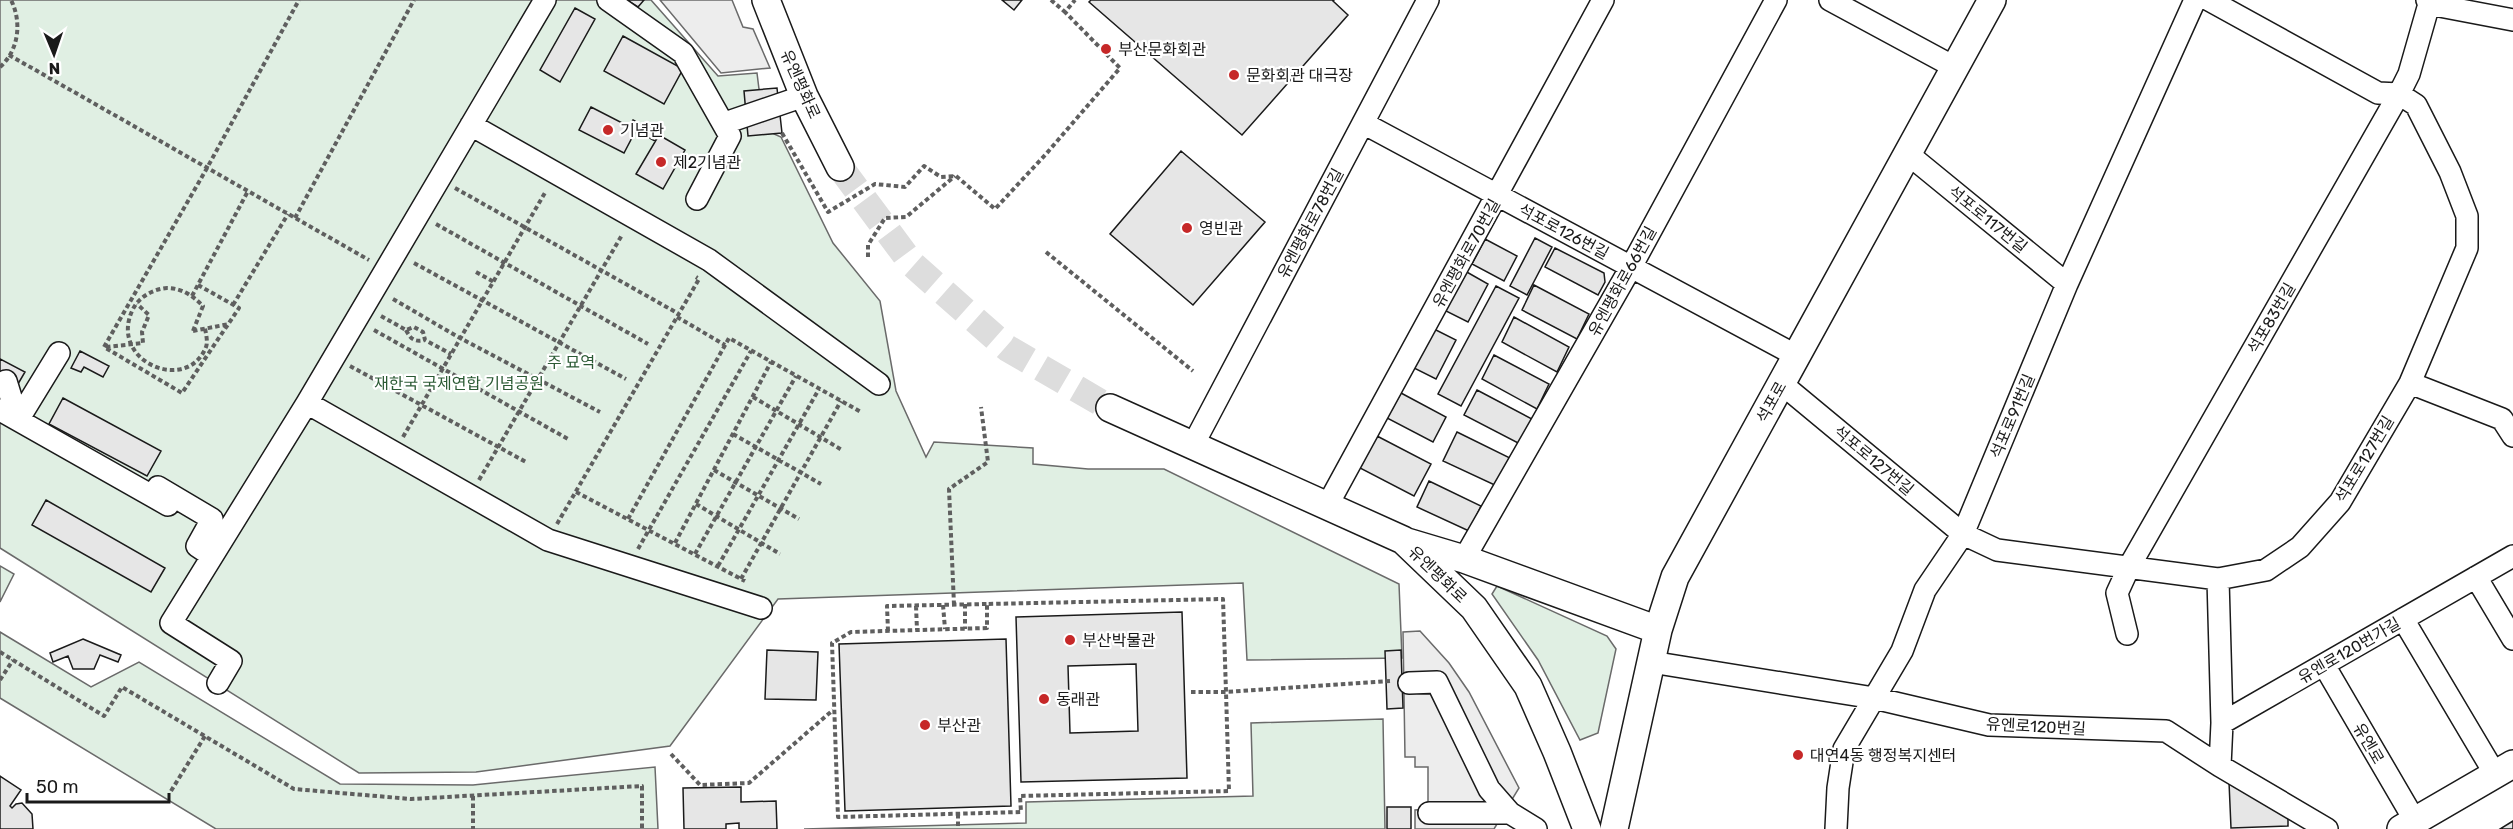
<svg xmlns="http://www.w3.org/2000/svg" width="2513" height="829" font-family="Rubik,'Noto Sans KR',sans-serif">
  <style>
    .green { fill: #e0efe3; stroke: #6a6a6a; stroke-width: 1.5 }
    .parking { fill: #ededed; stroke: #6a6a6a; stroke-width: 1.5 }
    .building { fill: #e6e6e6; stroke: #1a1a1a; stroke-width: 1.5; fill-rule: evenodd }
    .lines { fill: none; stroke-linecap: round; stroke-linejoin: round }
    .major-tunnel { stroke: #ddd; stroke-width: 27; stroke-dasharray: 27 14; stroke-linecap: butt }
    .minor-casing { stroke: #1a1a1a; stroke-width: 24 }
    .major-casing { stroke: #1a1a1a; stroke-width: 30 }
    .path { stroke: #5f5f5f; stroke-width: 4; stroke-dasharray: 4.5 3; stroke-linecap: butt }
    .minor { stroke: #fff; stroke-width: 21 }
    .major { stroke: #fff; stroke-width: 27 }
    .poi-dot { fill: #c62828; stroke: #fff; stroke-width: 2 }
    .labels { text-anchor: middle; stroke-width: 4.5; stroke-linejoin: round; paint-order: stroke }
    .poi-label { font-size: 16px; fill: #1a1a1a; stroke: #fff; text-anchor: start }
    .street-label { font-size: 16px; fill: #1a1a1a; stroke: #fff }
    .park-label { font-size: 16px; fill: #2b5a34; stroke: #fff }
  </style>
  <rect width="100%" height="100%" fill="#fff"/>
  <!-- green -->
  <path class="green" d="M0,0H651L718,76L757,73L759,89L774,134L781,137L833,243L880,301L896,391L926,457L934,442L1033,448V464L1088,469H1164L1399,584L1402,658L1247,660L1243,583L778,599L670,746L476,772L359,773L0,548Z
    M0,566L14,574L0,602Z
    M1497,586L1607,636L1616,649L1598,733L1580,740L1538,660L1492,594Z
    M0,632L91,687L139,662L340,784L473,785L655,767L658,829H216L0,698Z
    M1383,719L1385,829H804L1026,823V802L1253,796L1251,723Z"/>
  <!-- parking -->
  <path class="parking" d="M660,0H732L743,27L753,29L770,68L721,73Z
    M1420,631L1449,663L1469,692L1519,788L1494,829H1415V810L1428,809V767H1415V757H1405L1403,632Z"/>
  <!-- building -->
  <path class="building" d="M627,0H644L638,7Z
    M1002,0H1022L1014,10Z
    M1091,0H1334L1333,1L1348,15L1242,135L1089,2Z
    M575,8L595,19L560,82L540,70Z
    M623,36L683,69L664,104L604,71Z
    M777,88L782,133L748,136L744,91Z
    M591,107L636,130L624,153L579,130Z
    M633,120L659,135L655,141L629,127Z
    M659,135L685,150L663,189L636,174Z
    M1181,151L1265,222L1193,305L1110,234Z
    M1535,238L1552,247L1527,295L1510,286Z
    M1485,239L1517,256L1504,281L1472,264Z
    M1555,248L1604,273L1605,282L1598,295L1545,267Z
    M1465,271L1488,284L1468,322L1444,310Z
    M1534,285L1589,314L1577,339L1522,310Z
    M1496,286L1519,298L1461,406L1438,394Z
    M1514,317L1569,347L1557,372L1502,342Z
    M1432,328L1456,340L1436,379L1412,367Z
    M80,351L109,366L103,377L84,367L81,372L71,368Z
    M1494,355L1549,384L1537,409L1482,379Z
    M0,359L25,372L18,384L0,375Z
    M1477,390L1532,419L1520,444L1464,415Z
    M1401,393L1446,417L1433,442L1387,418Z
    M63,398L161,451L147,476L49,424Z
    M1457,432L1512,459L1499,487L1443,461Z
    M1377,436L1431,464L1414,496L1360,468Z
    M1429,481L1481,506L1469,531L1417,507Z
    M46,500L165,568L151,592L32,525Z
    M1182,612L1187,778L1021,782L1016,617ZM1136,664L1138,731L1070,733L1068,666Z
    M83,639L121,655L118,662L100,655L94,669H73L68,656L53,662L50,653Z
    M1006,639L1011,806L845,811L839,644Z
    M767,650L818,652L816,700L765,699Z
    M1401,650L1403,708L1387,709L1385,651Z
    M0,776L21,790L10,806L12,808L16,804L22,803L32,814L33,829H0Z
    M2229,782L2288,809V826L2231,828Z
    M741,787V802L776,801L777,829H739V823L726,824V829H684L683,788Z
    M1387,807H1411V829H1387Z
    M2513,821V829H2500Z"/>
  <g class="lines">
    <!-- major-tunnel -->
    <path class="major-tunnel" d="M840,167L912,264L1007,348L1110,408"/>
    <!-- minor casing -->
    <g class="minor-casing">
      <path id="minor" d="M608,0L683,53L730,136L697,199
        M1830,0L1956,68
        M2429,4L2513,20
        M725,123L804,96
        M1363,123L1797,356
        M471,125L709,260L879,384
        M1908,154L2067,284
        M6,381L18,420
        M2410,383L2502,419L2513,436
        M1782,384L1963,534L1997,550L2218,579L2266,570L2300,547L2340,502L2410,383L2467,248V216L2450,172L2416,105L2399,94L2378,93L2209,0
        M307,403L548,540L761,608
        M0,410L168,505
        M18,420L59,353
        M1193,445L1428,0
        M158,487L212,519L197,546L212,556
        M1327,506L1603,0
        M1464,559L1631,267L1776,0
        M2476,577L2513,639
        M2218,579L2222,723L2220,766
        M2403,619L2495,774
        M2127,634L2117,593L2129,567L2399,94L2409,74L2429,4L2427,0
        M1651,662L1874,698L1989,725L2166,731L2220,766L2327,829
        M2324,665L2415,821
        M218,683L231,661L171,623L307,403L545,0
        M1409,683L1437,682L1489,789L1510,813L1536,829
        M2222,723L2513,556
        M1429,813H1510
        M1836,829L1838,788L1844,749L1902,651L1925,590L1963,534L2067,284L2195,0"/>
    </g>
    <!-- major casing -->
    <g class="major-casing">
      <path id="major" d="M766,0L804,96L840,167
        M1110,408L1403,540L1474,608L1528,686L1557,752L1587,829
        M1407,542L1464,559L1658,630
        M1614,829L1658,630L1675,577L1992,0
        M2401,829L2513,764"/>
    </g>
    <!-- path -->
    <path class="path" d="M1051,0L1065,12
      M9,55L369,260
      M0,67C19,50 22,22 11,0
      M782,133L828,212L875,184L905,187L924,166L941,177L956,176L995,209L1046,154L1120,68L1065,12L1075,0
      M455,188L679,314
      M295,218L414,0
      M436,224L648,344
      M1046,252L1193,371
      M868,257V245L885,218L906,217L955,176
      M414,263L626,379
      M476,272L494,282
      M198,285L239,308L182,393L104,347L207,168L299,0
      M192,296L248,191
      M393,299L460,338L600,412
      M233,305L288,214
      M381,316L406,330L414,327L423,332L425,340L451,354
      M677,317L725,345
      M374,330L568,439
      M406,330C411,340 415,342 425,340
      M193,331L203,306C193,296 182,288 167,288C153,289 139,297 133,309C107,361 187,395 206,347C208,342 206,334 205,328
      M193,331L229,324
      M106,347L143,343L142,332L149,315L137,304
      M350,366L526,462
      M753,397L842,450
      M733,434L821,484
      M403,437L546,191
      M714,470L799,519
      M479,480L622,235
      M576,492L745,581
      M696,504L780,554
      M628,519L729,338L861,412
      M557,524L699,279L696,277
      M675,543L771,362
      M638,549L751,351
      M695,554L796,376
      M718,566L819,389
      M741,579L841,401
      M965,604V629
      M943,605L945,629
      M954,605L949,489L988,462L981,407
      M916,606L917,630
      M888,631L887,606L987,604
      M0,652L104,716L122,687L294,789L411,799L642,786V829
      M0,680L13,660
      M1191,692H1226L1229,791L1020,796L1021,812L838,817L832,643L851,632L987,628V604L1223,599L1226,692L1390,681
      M671,754L700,785L749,783L833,710
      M171,791L205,736
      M473,796V829
      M958,814V829"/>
    <!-- minor -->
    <use href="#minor" class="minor"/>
    <!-- major -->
    <use href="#major" class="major"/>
  </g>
  <!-- markers -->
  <g class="poi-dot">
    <circle cx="1106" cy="49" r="6"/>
    <circle cx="1234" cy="75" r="6"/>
    <circle cx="608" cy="130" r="6"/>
    <circle cx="661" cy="162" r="6"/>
    <circle cx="1187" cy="228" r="6"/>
    <circle cx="1070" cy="640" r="6"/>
    <circle cx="1044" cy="699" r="6"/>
    <circle cx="925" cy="725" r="6"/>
    <circle cx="1798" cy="755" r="6"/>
  </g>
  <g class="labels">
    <!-- poi labels -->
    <g class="poi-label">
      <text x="1118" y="55">부산문화회관</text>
      <text x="1246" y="81">문화회관 대극장</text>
      <text x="620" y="136">기념관</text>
      <text x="673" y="168">제2기념관</text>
      <text x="1199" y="234">영빈관</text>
      <text x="1082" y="646">부산박물관</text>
      <text x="1056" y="705">동래관</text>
      <text x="937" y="731">부산관</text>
      <text x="1810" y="761">대연4동 행정복지센터</text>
    </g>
    <!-- street labels -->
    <g class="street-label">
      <text transform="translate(801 84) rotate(66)" y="6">유엔평화로</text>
      <text transform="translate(1988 219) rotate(39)" y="6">석포로117번길</text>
      <text transform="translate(1310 223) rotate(-62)" y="6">유엔평화로78번길</text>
      <text transform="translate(1564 231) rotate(28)" y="6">석포로126번길</text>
      <text transform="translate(1466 253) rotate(-61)" y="6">유엔평화로70번길</text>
      <text transform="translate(1622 281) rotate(-61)" y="6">유엔평화로66번길</text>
      <text transform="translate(2271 318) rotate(-60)" y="6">석포83번길</text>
      <text transform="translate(1771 402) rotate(-61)" y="6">석포로</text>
      <text transform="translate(2012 416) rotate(-67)" y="6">석포로91번길</text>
      <text transform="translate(2364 459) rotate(-59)" y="6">석포로127번길</text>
      <text transform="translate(1874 460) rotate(40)" y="6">석포로127번길</text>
      <text transform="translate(1438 574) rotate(44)" y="6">유엔평화로</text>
      <text transform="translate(2349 650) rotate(-30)" y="6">유엔로120번가길</text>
      <text transform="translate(2036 726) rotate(3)" y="6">유엔로120번길</text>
      <text transform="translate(2369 743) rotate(60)" y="6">유엔로</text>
    </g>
    <!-- park labels -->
    <g class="park-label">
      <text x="571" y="368">주 묘역</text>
      <text x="459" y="389">재한국 국제연합 기념공원</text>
    </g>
  </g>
  <!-- north arrow -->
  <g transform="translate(54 54) rotate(178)" stroke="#ffffff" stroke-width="4.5" paint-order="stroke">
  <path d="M0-4.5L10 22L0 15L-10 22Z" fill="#1a1a1a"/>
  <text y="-9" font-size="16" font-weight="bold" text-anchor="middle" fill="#1a1a1a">N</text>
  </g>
  <!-- scale -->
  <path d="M27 793v9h142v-9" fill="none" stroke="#1a1a1a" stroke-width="3"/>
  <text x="36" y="793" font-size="18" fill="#1a1a1a" stroke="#ffffff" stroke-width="4.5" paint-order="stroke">50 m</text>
</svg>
